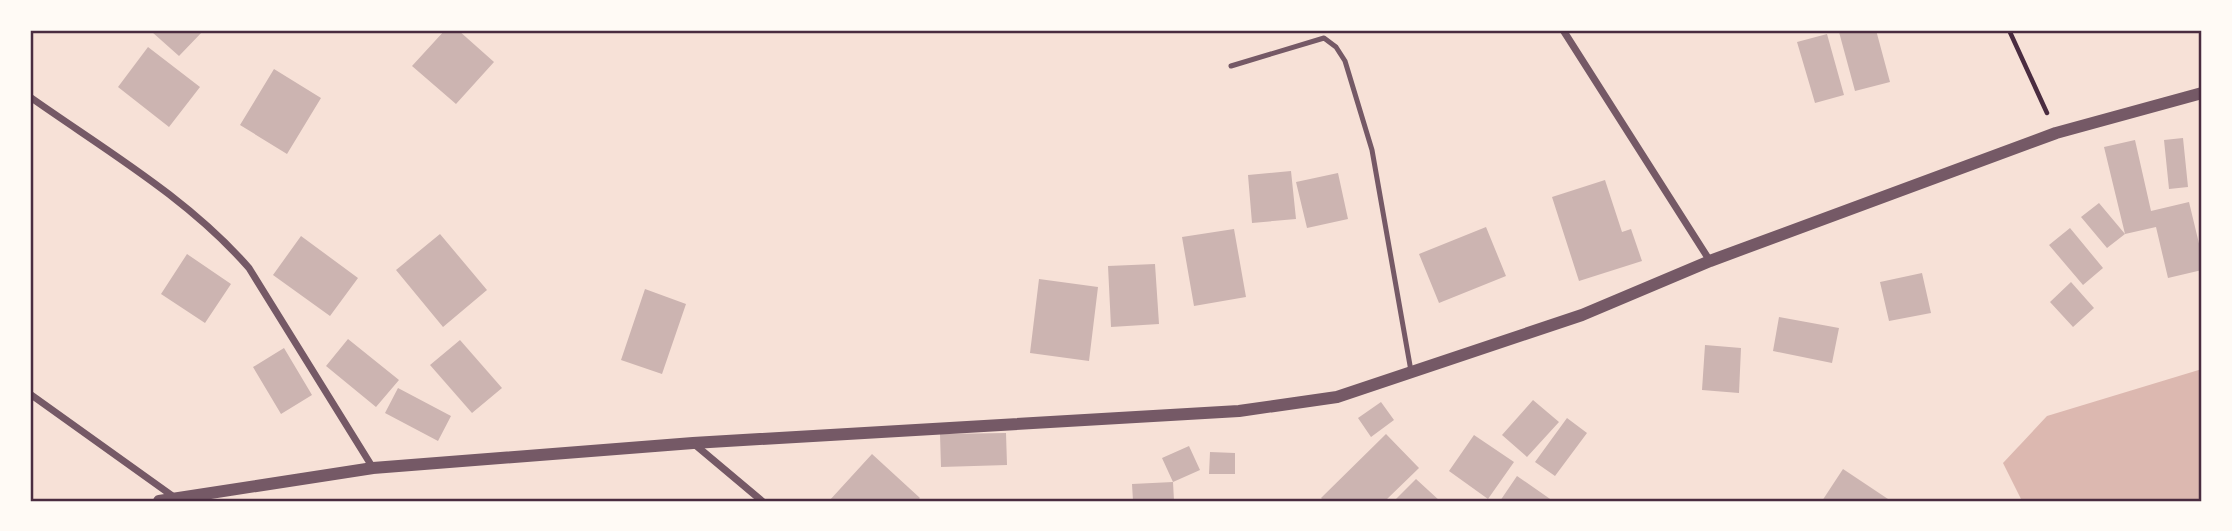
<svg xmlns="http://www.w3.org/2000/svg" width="2232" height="531" font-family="'Work Sans',sans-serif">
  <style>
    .water { fill: #dcb8b0 }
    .building { fill: #ccb4b1 }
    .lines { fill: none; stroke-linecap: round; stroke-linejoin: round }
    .path { stroke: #4a2c40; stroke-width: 4.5 }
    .service { stroke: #755966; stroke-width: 5 }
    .minor { stroke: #755966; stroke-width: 7 }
    .tertiary { stroke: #755966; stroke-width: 12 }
    .neatline { fill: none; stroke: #4a2c40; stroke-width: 2.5 }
  </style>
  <rect width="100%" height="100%" fill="#f7e1d7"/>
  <!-- water -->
  <path class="water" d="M2202,369V501H2022L2003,463L2047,416Z"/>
  <!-- building -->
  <path class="building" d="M154,30H204L179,56L152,32Z
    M445,30H458L494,62L456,104L412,66Z
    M1848,30H1876L1890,82L1855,91L1839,32Z
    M1827,34L1844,95L1815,103L1797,42Z
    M148,47L200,87L169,127L118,87Z
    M274,69L321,98L287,154L240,125Z
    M2183,138L2188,187L2169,189L2164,140Z
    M2135,140L2151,211L2189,202L2202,256V270L2168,278L2156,227L2125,234L2104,147Z
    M1291,171L1296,219L1252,223L1248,175Z
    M1338,173L1348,219L1307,228L1296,182Z
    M1605,180L1622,232L1631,229L1642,261L1579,281L1552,197Z
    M2099,203L2125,234L2107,248L2081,217Z
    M1486,227L1506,276L1439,303L1419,254Z
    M2070,228L2103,268L2083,285L2049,245Z
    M1234,229L1246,297L1194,306L1182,237Z
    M440,234L487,290L443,327L396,270Z
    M301,236L358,278L330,316L273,275Z
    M187,254L231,284L205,323L161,294Z
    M1155,264L1159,324L1111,327L1108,266Z
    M1922,273L1931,313L1889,321L1880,282Z
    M1039,279L1098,287L1089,361L1030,353Z
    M2071,282L2094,308L2073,327L2050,302Z
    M645,289L686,304L662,374L621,360Z
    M1779,317L1839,328L1832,363L1773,351Z
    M348,339L399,380L376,407L326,366Z
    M460,340L502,388L472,413L430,365Z
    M1705,345L1741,348L1739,393L1702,390Z
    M284,348L312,395L281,414L253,367Z
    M398,388L451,416L438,441L385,413Z
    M1533,400L1559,422L1527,457L1502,435Z
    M1381,402L1394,420L1371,437L1358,418Z
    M1567,418L1587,433L1555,476L1535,462Z
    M1006,433L1007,465L941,467L940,434Z
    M1386,434L1419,468L1385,501H1324L1321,498Z
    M1474,435L1514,462L1488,499L1449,471Z
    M1189,446L1200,470L1173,482L1162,458Z
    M1210,452L1235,453V474H1209Z
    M872,454L920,498L917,501H829Z
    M1843,469L1891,501H1822Z
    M1517,476L1553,501H1500Z
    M1416,479L1440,501H1394Z
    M1173,482L1174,501H1133L1132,484Z"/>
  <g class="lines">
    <!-- path -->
    <path class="path" d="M2009,30L2047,113"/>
    <!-- service -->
    <path class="service" d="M1231,66L1324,38L1336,47L1345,61L1372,150L1411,371"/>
    <!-- minor -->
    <path class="minor" d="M1563,30L1710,261
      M30,97C105,150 188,198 249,268L373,468
      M30,394L174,497
      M693,443L762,501"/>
    <!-- tertiary -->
    <path class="tertiary" d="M159,501L373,468L693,443L1239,411L1337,397L1582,315L1710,261L2056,133L2202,93"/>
  </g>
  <!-- border -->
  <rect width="2232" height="531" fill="none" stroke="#fffaf5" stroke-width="63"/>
  <rect x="32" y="32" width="2168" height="468" class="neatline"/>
</svg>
